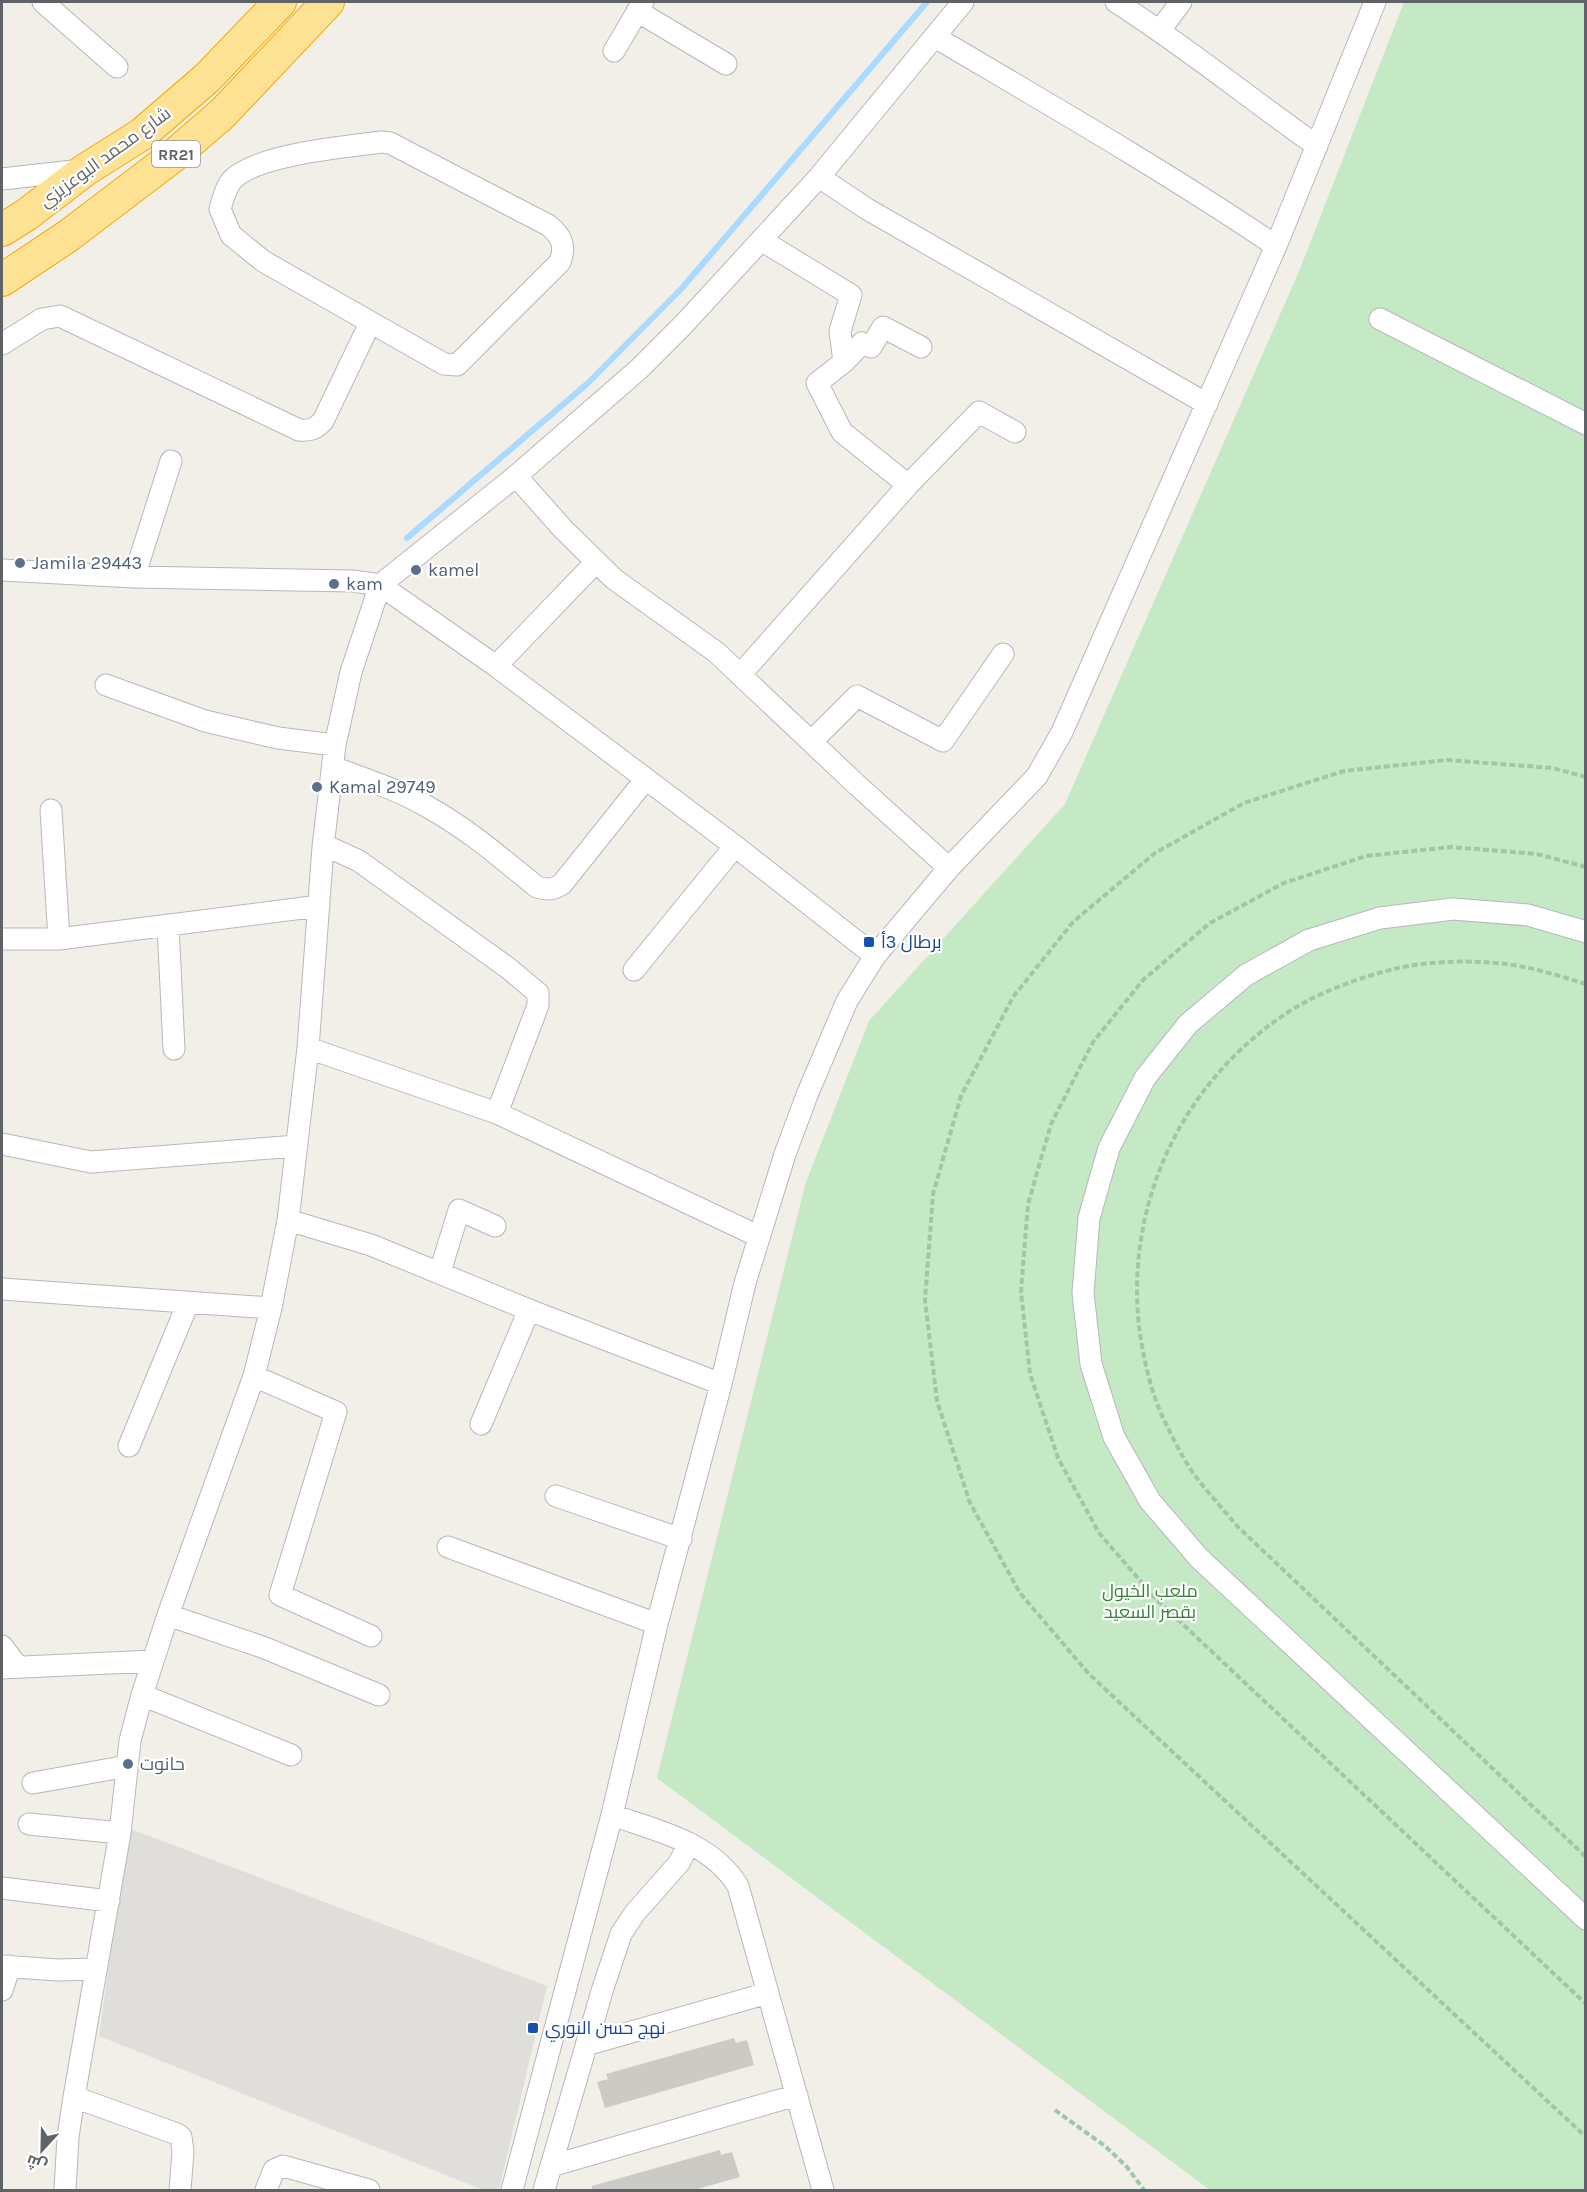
<svg xmlns="http://www.w3.org/2000/svg" width="1587" height="2192" font-family="Karla,Cairo,sans-serif">
  <style>
    .industrial { fill: #e0deda }
    .green { fill: #c5e8c5 }
    .lines { fill: none; stroke-linecap: round; stroke-linejoin: round }
    .stream { stroke: #aadaff; stroke-width: 6 }
    .building { fill: #cccac5 }
    .minor-casing { stroke: #b5b8bc; stroke-width: 23 }
    .highway-casing { stroke: #f9ab00; stroke-width: 34 }
    .path { stroke: #9cc7a9; stroke-width: 4; stroke-dasharray: 6 3; stroke-linecap: butt }
    .minor { stroke: #fff; stroke-width: 21 }
    .highway { stroke: #fde293; stroke-width: 32 }
    .service-dot { fill: #5c6f8a; stroke: #fff; stroke-width: 2 }
    .transit-dot { fill: #1a4fb4; stroke: #fff; stroke-width: 2 }
    .labels { text-anchor: middle; stroke-width: 4.5; stroke-linejoin: round; paint-order: stroke }
    .shield { fill: #fff; stroke: #8f9295; stroke-width: 1.5 }
    .shield-label { font-size: 16px; font-weight: bold; fill: #5f6368 }
    .street-label { font-size: 18px; fill: #5f6368; stroke: #fff }
    .service-label { font-size: 18px; fill: #4e5e75; stroke: #fff; text-anchor: start }
    .transit-label { font-size: 18px; fill: #164399; stroke: #fff; text-anchor: start }
    .park-label { font-size: 18px; fill: #348238; stroke: #fff }
  </style>
  <rect width="100%" height="100%" fill="#f1efe8"/>
  <!-- industrial -->
  <path class="industrial" d="M128,1828L547,1986L499,2190H483L99,2036Z"/>
  <!-- green -->
  <path class="green" d="M1404,2H1585V2190H1210L657,1778L806,1182L869,1021L1065,804L1300,269Z"/>
  <g class="lines">
    <!-- stream -->
    <path class="stream" d="M407,538L588,383L682,288L927,2"/>
  </g>
  <!-- building -->
  <path class="building" d="M734,2038L736,2043L747,2040L754,2065L605,2108L597,2082L608,2079L606,2074Z
    M720,2150L721,2155L732,2152L740,2177L694,2190H592V2186Z"/>
  <g class="lines">
    <!-- minor casing -->
    <g class="minor-casing">
      <path id="minor" d="M43,2L117,67
        M1116,2C1185,46 1249,98 1317,146
        M637,11L726,64
        M1160,30L1181,2
        M935,37C1050,105 1165,171 1276,246
        M614,51L643,2
        M381,142L390,143L548,225C562,236 566,246 560,262L457,365L444,364L263,261L231,235L220,209C223,199 226,186 233,179C259,154 345,147 381,142Z
        M819,177L867,209L1207,404
        M2,179L82,170
        M761,240L851,295L840,331L844,362L862,343L871,347L883,327L921,347
        M1380,319L1586,424
        M2,344L42,319L60,316L299,430C311,431 315,429 323,421L370,323
        M844,362L817,383L842,432L908,485
        M516,476L563,529L614,579L716,652L857,785L949,868
        M2,570L134,577L353,581L380,585L496,666L735,846L875,956
        M134,577L171,461
        M496,666L596,562
        M740,675L908,485L979,412L1015,432
        M106,685L205,721L278,738L335,745
        M812,741L857,696L943,741L1003,654
        M333,767C364,779 397,789 426,806C467,828 502,859 537,887C548,890 553,890 562,884L645,780
        M51,810L59,939
        M323,847L333,849L359,861L508,968L538,993V1005L534,1016L497,1113
        M168,925L174,1049
        M1586,932L1528,915L1453,909L1380,918L1309,940L1246,975L1188,1024L1145,1078L1109,1148L1089,1218L1083,1293L1091,1364L1114,1437L1150,1501L1199,1558L1586,1919
        M2,939H59L319,906
        M634,970L735,846
        M308,1048L497,1113L758,1236
        M2,1144L91,1162L297,1146
        M288,1220L371,1245L529,1310L721,1384
        M440,1272L459,1210L495,1226
        M2,1289L271,1308
        M254,1376L336,1412L280,1595L371,1636
        M481,1424L529,1310
        M129,1446L188,1303
        M556,1496L681,1539
        M448,1547L657,1624
        M168,1615L265,1648L379,1695
        M2,1646L18,1667
        M2,1668L153,1661
        M142,1695L291,1755
        M33,1783L127,1766
        M612,1815C658,1831 711,1842 738,1886L823,2190
        M29,1824L120,1833
        M2,1888L109,1901
        M2,1966L58,1970L96,1969
        M2,1990L10,1966
        M586,2045L768,1993
        M74,2097L177,2134L181,2137L183,2152L180,2190
        M551,2166L797,2095
        M65,2190L68,2137L74,2097L120,1833L130,1741L142,1695L168,1615L254,1376L271,1308L288,1220L308,1048L323,847L335,745L351,672L380,585L516,476L639,369L684,324L819,177L963,2
        M266,2190L274,2170L283,2166L369,2190
        M512,2190L612,1815L657,1624L721,1384L745,1283L785,1154L807,1095L847,1001L875,956L949,868L1037,776L1062,732L1276,246L1375,2
        M544,2190L603,1988L621,1934L634,1914L679,1863L689,1844"/>
    </g>
    <!-- highway casing -->
    <g class="highway-casing">
      <path id="highway" d="M2,230L26,215L85,170L142,134L207,78L280,2
        M2,280L68,236L172,157L222,114L328,2"/>
    </g>
    <!-- path -->
    <path class="path" d="M1586,777L1553,768L1447,760L1344,771L1244,803L1155,853L1073,922L1013,997L961,1096L933,1194L925,1300L937,1401L970,1503L1020,1593L1089,1674L1586,2137
      M1586,867L1537,854L1451,847L1366,856L1284,883L1210,923L1143,980L1093,1042L1051,1124L1028,1204L1021,1292L1030,1374L1058,1458L1099,1533L1156,1599L1586,2004
      M1586,984C1566,978 1545,971 1524,967C1487,959 1430,960 1394,969C1354,979 1311,995 1278,1019C1179,1089 1126,1206 1139,1326C1143,1357 1151,1394 1165,1422C1174,1440 1184,1461 1196,1477C1209,1494 1224,1510 1237,1526L1586,1857
      M1055,2110L1105,2146L1127,2167L1144,2190"/>
    <!-- minor -->
    <use href="#minor" class="minor"/>
    <!-- highway -->
    <use href="#highway" class="highway"/>
  </g>
  <!-- markers -->
  <g class="service-dot">
    <circle cx="20" cy="563" r="6"/>
    <circle cx="416" cy="570" r="6"/>
    <circle cx="334" cy="584" r="6"/>
    <circle cx="317" cy="787" r="6"/>
    <circle cx="128" cy="1764" r="6"/>
  </g>
  <g class="transit-dot">
    <rect x="863" y="936" width="12" height="12" rx="3"/>
    <rect x="527" y="2022" width="12" height="12" rx="3"/>
  </g>
  <g class="labels">
    <!-- shield labels -->
    <rect class="shield" x="152" y="141" width="48" height="26" rx="4.5"/>
    <g class="shield-label">
      <text x="176" y="160">RR21</text>
    </g>
    <!-- street labels -->
    <g class="street-label">
      <text transform="translate(105 157) rotate(-36)" y="6">شارع محمد البوعزيزي</text>
    </g>
    <!-- service labels -->
    <g class="service-label">
      <text x="32" y="569">Jamila 29443</text>
      <text x="428" y="576">kamel</text>
      <text x="346" y="590">kam</text>
      <text x="329" y="793">Kamal 29749</text>
      <text x="140" y="1770">حانوت</text>
    </g>
    <!-- transit labels -->
    <g class="transit-label">
      <text x="881" y="948">برطال 3أ</text>
      <text x="545" y="2034">نهج حسن النوري</text>
    </g>
    <!-- park labels -->
    <g class="park-label">
      <text x="1150" y="1597">ملعب الخيول<tspan x="1150" dy="21">بقصر السعيد</tspan></text>
    </g>
  </g>
  <!-- border -->
  <rect width="1587" height="2192" fill="none" stroke="#5f6368" stroke-width="6"/>
  <!-- north arrow -->
  <g transform="translate(42 2150) rotate(202)" stroke="#ffffff" stroke-width="4.5" paint-order="stroke">
  <path d="M0-4.5L10 22L0 15L-10 22Z" fill="#5f6368"/>
  <text y="-9" font-size="16" font-weight="bold" text-anchor="middle" fill="#5f6368">ش</text>
  </g>
</svg>
